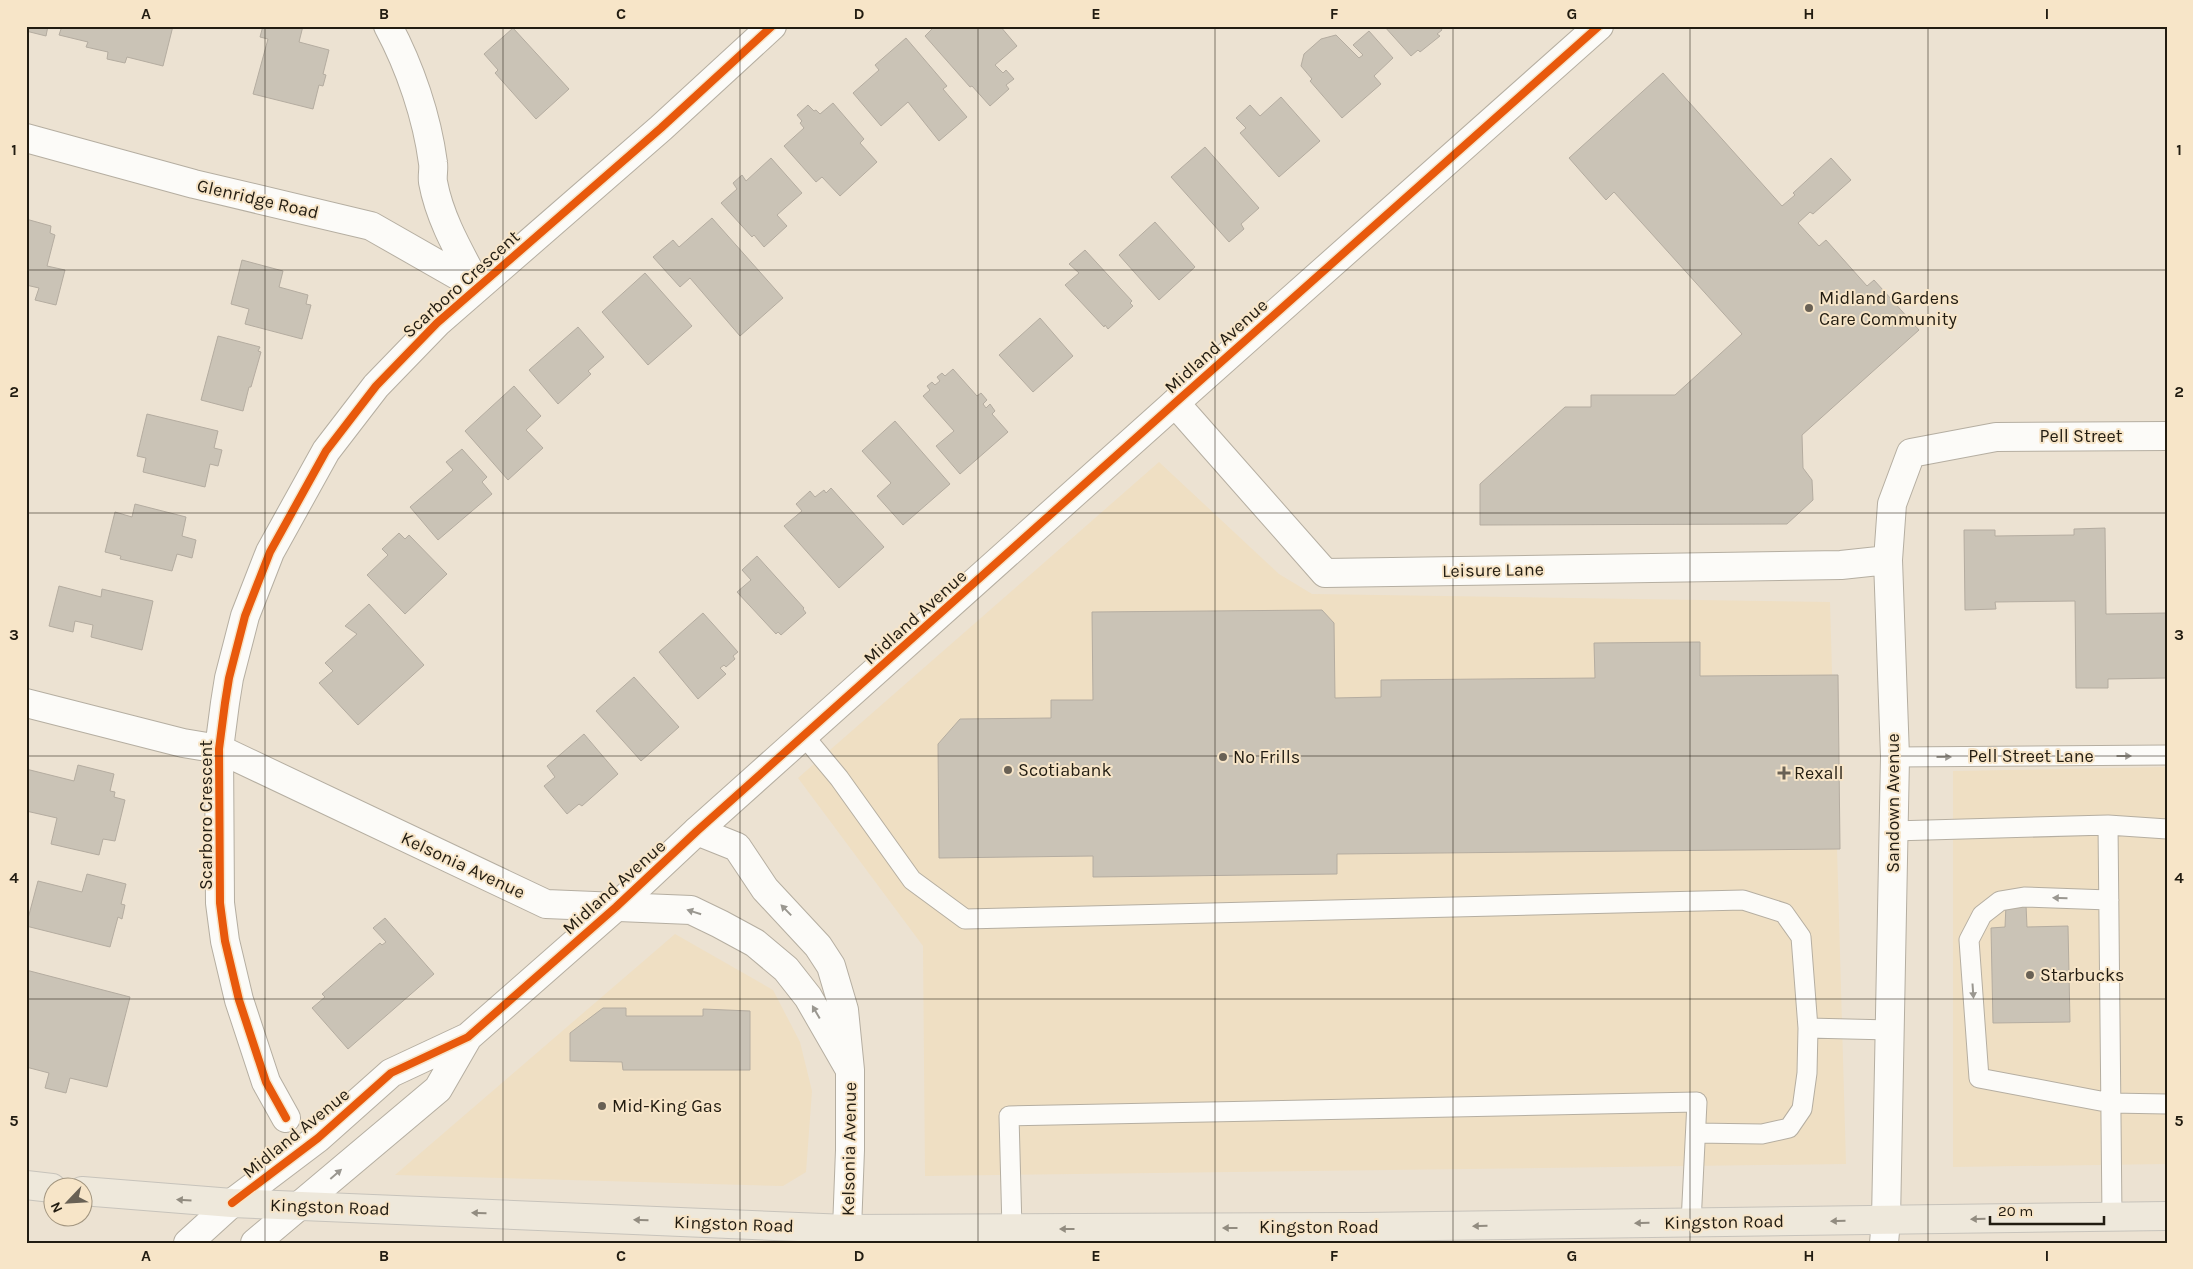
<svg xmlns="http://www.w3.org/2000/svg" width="2193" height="1269" font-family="Karla,sans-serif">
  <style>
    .built { fill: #efdfc3 }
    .building { fill: #cac3b6; stroke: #b4aca0 }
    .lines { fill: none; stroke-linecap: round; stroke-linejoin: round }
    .lane-casing { stroke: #b5aea1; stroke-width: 21 }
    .street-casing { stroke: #b5aea1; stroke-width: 30 }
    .secondary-casing { stroke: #b5aea1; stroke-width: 30 }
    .primary-casing { stroke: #c7c3bb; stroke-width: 30 }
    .lane { stroke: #fcfbf8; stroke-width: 19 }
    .street { stroke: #fcfbf8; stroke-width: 28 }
    .secondary { stroke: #fcfbf8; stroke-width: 28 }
    .primary { stroke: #eee8db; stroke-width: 28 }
    .cycleway-casing { stroke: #f7e5c8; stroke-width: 11 }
    .cycleway { stroke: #e8590c; stroke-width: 8 }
    .oneway { fill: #9a9790 }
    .oneway2 { fill: #928c80 }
    .grid { fill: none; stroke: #221c11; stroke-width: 1; stroke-opacity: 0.55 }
    .poi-dot { fill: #696155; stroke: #f7e5c8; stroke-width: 2 }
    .labels { text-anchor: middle; stroke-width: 4; stroke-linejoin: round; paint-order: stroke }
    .street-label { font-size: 18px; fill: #221c11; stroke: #f7e5c8 }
    .poi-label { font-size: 18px; fill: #221c11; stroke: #f7e5c8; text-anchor: start }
    .neatline { fill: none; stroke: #221c11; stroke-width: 2 }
    .grid-label { font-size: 16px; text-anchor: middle; font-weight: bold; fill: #221c11 }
  </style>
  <rect width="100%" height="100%" fill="#ece2d2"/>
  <!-- built -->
  <path class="built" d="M1159,462L1279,574L1312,594L1830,602L1846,1164L925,1176L923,946L798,778Z
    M2167,767V1164L1953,1167V771Z
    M675,934L773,990L800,1042L812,1091L806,1172L783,1186L395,1175Z"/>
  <!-- building -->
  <path class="building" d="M26,26H48L46,36L26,31Z
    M62,26H173L163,66L127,57L125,63L107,59L108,52L86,47L88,42L59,35Z
    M263,26H303L299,42L329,50L323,74L326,75L323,86L319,85L313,109L253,94L268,39L260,37Z
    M935,26H1000L1017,46L995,65L1003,73L1006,70L1014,79L1006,85L1009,89L990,106L972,86L970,87L925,36Z
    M1384,26H1439L1442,30L1437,34L1440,36L1420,52L1418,50L1411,56Z
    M513,28L569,89L536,119L495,73L498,70L484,54Z
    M1369,31L1393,58L1374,76L1381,84L1342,118L1310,81L1312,79L1301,66L1304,54L1321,39L1336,35L1359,58L1363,55L1353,45Z
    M906,38L947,86L943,89L967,117L939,141L908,102L881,126L853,93L879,70L875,65Z
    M1663,73L1782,206L1795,195L1793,193L1831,158L1851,180L1813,214L1810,212L1798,223L1819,246L1826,240L1867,286L1874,280L1919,330L1802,435L1803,468L1812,480L1813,500L1787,524L1480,525V484L1565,407H1591V395H1675L1742,334L1614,192L1606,200L1569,158Z
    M1281,97L1320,141L1279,177L1240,133L1246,128L1236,118L1250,105L1260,116Z
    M833,103L864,139L860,143L877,162L840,196L822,177L816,182L784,146L804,128L800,123L802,121L797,115L808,105L814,111L816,110L820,114Z
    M1205,147L1259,208L1241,224L1244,229L1229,242L1171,177Z
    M771,158L802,193L777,215L787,226L764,247L754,235L752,237L721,203L737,189L733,183L742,175L746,181Z
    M712,218L783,298L740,336L690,278L680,287L653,257L673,240L679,247Z
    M26,219L51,226L50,233L55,235L47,266L65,270L56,305L35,300L39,288L26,285Z
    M1155,222L1195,267L1159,300L1119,255Z
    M1085,250L1132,301L1130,303L1133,306L1108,329L1105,325L1104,327L1065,285L1079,273L1069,264Z
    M242,260L283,271L279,287L308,295L306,304L311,305L302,339L245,324L249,309L231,304Z
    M645,273L692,326L648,365L602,312Z
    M1040,318L1073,356L1033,392L999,355Z
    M578,327L604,357L588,371L591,374L558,404L529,370Z
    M218,336L260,347L258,351L261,352L251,387H249L243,411L201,400Z
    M953,369L977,396L981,393L987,400L983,404L986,408L990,404L995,411L992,414L1008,432L960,474L936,446L954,431L923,396L930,390L927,386L932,382L935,385L940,381L937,377L942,373L945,376Z
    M514,386L541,416L526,430L543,448L508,480L465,431Z
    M147,414L218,431L214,448L222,450L218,466L210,464L205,487L143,472L146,458L137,456Z
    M895,421L950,484L903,525L877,496L891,483L862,451Z
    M462,449L487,477L482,482L492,494L438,540L410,507L453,470L446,462Z
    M831,488L884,547L839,588L784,526L802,511L796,504L810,491L815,497L824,490L826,493Z
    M135,504L186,517L182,536L196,540L192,558L177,554L172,571L120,559L121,556L105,552L115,512L132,517Z
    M2105,528L2106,614L2167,613V678L2108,679V688H2076L2075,601L1995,602L1996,609L1965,610L1964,530H1995V536L2074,535V529Z
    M399,533L405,539L409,535L447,574L405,614L367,575L388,555L382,549Z
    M757,556L804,608L803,609L806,613L781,635L778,632L776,634L737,592L751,580L742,570Z
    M59,586L101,597L102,589L153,601L142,650L91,637L93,625L75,621L73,632L49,626Z
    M369,604L424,665L358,725L319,683L333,671L325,663L357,634L345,626Z
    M1322,610L1334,623L1335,698L1381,697V680L1595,678L1594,643L1700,642V676L1838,675L1840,849L1337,854V874L1093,877V856L939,858L938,744L960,719L1051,718V700H1093L1092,612Z
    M703,613L738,652L733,656L735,659L726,667L724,665L720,668L726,674L698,699L659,652Z
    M634,677L679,727L641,761L596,711Z
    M584,734L618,774L582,806L579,804L567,814L544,786L555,777L547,766Z
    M78,765L114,774L110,791L115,792L114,797L125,800L115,841L103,839L99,855L51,844L57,818L26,811V769L74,781Z
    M87,874L126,884L121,904L125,905L122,919L118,917L110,947L26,926L38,881L82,892Z
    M2006,905H2026L2027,927L2068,926L2070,1022L1993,1023L1991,928L2005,927Z
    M385,918L434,974L348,1049L312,1008L325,997L322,994L380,943L382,945L386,942L373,928Z
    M26,970L130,997L107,1087L70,1078L66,1093L45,1088L49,1073L26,1067Z
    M603,1008H626V1016H703V1009L750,1011V1070H623L622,1062L570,1061V1033Z"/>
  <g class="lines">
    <!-- lane casing -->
    <g class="lane-casing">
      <path id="lane" d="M804,736L839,778L912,880L965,919L1743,900L1784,913L1801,937L1808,1028L1890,1030
        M1895,757L2167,755
        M2108,825L2167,829
        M1893,831L2108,825L2112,1217
        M2109,900L2024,897L2000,901L1982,915L1969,940L1979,1078L2111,1103L2167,1104
        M1696,1133L1762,1134L1789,1128L1802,1109L1807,1073L1808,1028
        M1012,1229L1009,1116L1697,1102L1691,1223"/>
    </g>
    <!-- street casing -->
    <g class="street-casing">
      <path id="street" d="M388,26C410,67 427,117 433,163C434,169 432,176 433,182C440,220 460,253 478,287
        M26,138L194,184L371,226L478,287
        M1175,403L1325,573L1841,565L1888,560
        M26,703L183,743L219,749L546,904L691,910L720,924L755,943L786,969L808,997L850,1070
        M697,831L737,847L765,889L818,946L831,966L844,1010L850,1070V1150L847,1229
        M286,1118L266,1082L239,1000L225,941L220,903L219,749L225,703L229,678L245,616L270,552L326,451L376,386L437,323L661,128L772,26
        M1884,1243L1886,1220L1895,757L1888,560L1892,504L1911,453L1996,437L2167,436"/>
    </g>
    <!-- secondary casing -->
    <g class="secondary-casing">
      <path id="secondary" d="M188,1243L232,1203L318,1138L391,1073L468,1037L616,907L697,831L1175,403L1599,26
        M255,1243L438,1089L468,1037"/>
    </g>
    <!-- primary casing -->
    <g class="primary-casing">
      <path id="primary" d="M26,1185L52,1188
        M82,1191L232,1203L847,1229L1363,1227L2167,1216"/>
    </g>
    <!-- lane -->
    <use href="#lane" class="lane"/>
    <!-- street -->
    <use href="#street" class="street"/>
    <!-- secondary -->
    <use href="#secondary" class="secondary"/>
    <!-- primary -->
    <use href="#primary" class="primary"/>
    <!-- cycleway casing -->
    <g class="cycleway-casing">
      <path id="cycleway" d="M286,1118L266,1082L239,1000L225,941L220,903L219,749L225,703L229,678L245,616L270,552L326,451L376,386L437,323L661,128L772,26
        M232,1203L318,1138L391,1073L468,1037L616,907L697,831L1175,403L1599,26"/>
    </g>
    <!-- cycleway -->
    <use href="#cycleway" class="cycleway"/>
  </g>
  <!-- one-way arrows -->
  <defs><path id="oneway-solid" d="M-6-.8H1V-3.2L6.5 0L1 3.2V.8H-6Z" transform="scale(1.25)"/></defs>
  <g class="oneway">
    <use href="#oneway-solid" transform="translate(2124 756)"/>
    <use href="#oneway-solid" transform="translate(1944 757)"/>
    <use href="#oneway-solid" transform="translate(2060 898) rotate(-178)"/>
    <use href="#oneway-solid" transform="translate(786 910) rotate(-134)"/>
    <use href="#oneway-solid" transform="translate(694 912) rotate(-162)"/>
    <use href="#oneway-solid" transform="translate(1973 991) rotate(86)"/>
    <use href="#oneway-solid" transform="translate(816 1012) rotate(-120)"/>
    <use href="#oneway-solid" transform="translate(336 1174) rotate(-41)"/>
  </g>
  <g class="oneway2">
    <use href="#oneway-solid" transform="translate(184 1200) rotate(-176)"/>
    <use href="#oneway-solid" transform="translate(479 1213) rotate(-178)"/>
    <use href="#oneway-solid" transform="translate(1978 1219) rotate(179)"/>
    <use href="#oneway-solid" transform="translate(641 1220) rotate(-178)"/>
    <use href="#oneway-solid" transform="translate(1838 1221) rotate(179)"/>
    <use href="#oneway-solid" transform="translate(1642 1223) rotate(179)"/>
    <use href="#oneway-solid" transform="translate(1480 1226) rotate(179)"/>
    <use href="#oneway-solid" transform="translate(1230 1228) rotate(180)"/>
    <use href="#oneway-solid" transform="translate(1067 1229) rotate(180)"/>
  </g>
  <!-- grid -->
  <path class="grid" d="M265,26V1243M503,26V1243M740,26V1243M978,26V1243M1215,26V1243M1453,26V1243M1690,26V1243M1928,26V1243M26,270H2167M26,513H2167M26,756H2167M26,999H2167"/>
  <!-- markers -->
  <g class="poi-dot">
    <circle cx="1809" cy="308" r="5"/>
    <circle cx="1223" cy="757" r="5"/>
    <circle cx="1008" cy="770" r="5"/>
    <path d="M1781.5 765.5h5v5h5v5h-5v5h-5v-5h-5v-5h5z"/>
    <circle cx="2030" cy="975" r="5"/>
    <circle cx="602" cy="1106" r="5"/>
  </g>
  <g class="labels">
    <!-- street labels -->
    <g class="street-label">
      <text transform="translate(258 199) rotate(13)" y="6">Glenridge Road</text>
      <text transform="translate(461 284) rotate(-42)" y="6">Scarboro Crescent</text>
      <text transform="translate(1216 346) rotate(-42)" y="6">Midland Avenue</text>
      <text x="2081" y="442">Pell Street</text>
      <text transform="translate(1493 570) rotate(-1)" y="6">Leisure Lane</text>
      <text transform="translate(915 617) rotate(-42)" y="6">Midland Avenue</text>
      <text x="2031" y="762">Pell Street Lane</text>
      <text transform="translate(1893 803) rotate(-90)" y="6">Sandown Avenue</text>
      <text transform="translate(206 815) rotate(-90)" y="6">Scarboro Crescent</text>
      <text transform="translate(463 865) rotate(25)" y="6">Kelsonia Avenue</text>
      <text transform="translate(614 887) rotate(-42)" y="6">Midland Avenue</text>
      <text transform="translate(296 1133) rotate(-39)" y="6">Midland Avenue</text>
      <text transform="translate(849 1149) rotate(-89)" y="6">Kelsonia Avenue</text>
      <text transform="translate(330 1207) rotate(2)" y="6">Kingston Road</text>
      <text transform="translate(1724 1222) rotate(-1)" y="6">Kingston Road</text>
      <text transform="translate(734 1224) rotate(2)" y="6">Kingston Road</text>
      <text x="1319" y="1233">Kingston Road</text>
    </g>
    <!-- poi labels -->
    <g class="poi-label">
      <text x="1819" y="304">Midland Gardens<tspan x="1819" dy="21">Care Community</tspan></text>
      <text x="1233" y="763">No Frills</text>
      <text x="1018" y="776">Scotiabank</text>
      <text x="1794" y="779">Rexall</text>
      <text x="2040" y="981">Starbucks</text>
      <text x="612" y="1112">Mid-King Gas</text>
    </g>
  </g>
  <!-- border -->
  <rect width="2193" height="1269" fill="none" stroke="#f7e5c8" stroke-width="55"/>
  <!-- north arrow -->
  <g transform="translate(68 1202) rotate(245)"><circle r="24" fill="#f7e5c8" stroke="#a2957f"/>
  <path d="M0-4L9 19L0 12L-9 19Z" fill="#696155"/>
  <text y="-8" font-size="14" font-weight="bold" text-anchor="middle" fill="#221c11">N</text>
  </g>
  <!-- scale -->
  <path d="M1990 1216v8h114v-8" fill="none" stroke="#221c11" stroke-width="2.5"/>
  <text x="1998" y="1216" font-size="15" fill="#221c11" stroke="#f7e5c8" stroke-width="4" paint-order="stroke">20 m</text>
  <rect x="28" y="28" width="2138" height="1214" class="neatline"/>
  <g class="grid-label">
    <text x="146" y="19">A</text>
    <text x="384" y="19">B</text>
    <text x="621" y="19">C</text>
    <text x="859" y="19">D</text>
    <text x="1096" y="19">E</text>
    <text x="1334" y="19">F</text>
    <text x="1572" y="19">G</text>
    <text x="1809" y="19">H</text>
    <text x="2047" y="19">I</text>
    <text x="14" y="155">1</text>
    <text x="2179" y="155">1</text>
    <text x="14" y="397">2</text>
    <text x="2179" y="397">2</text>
    <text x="14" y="640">3</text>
    <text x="2179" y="640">3</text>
    <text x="14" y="883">4</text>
    <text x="2179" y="883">4</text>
    <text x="14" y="1126">5</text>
    <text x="2179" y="1126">5</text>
    <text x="146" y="1261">A</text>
    <text x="384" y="1261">B</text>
    <text x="621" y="1261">C</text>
    <text x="859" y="1261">D</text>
    <text x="1096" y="1261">E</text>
    <text x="1334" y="1261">F</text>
    <text x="1572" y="1261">G</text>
    <text x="1809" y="1261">H</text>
    <text x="2047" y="1261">I</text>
  </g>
</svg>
